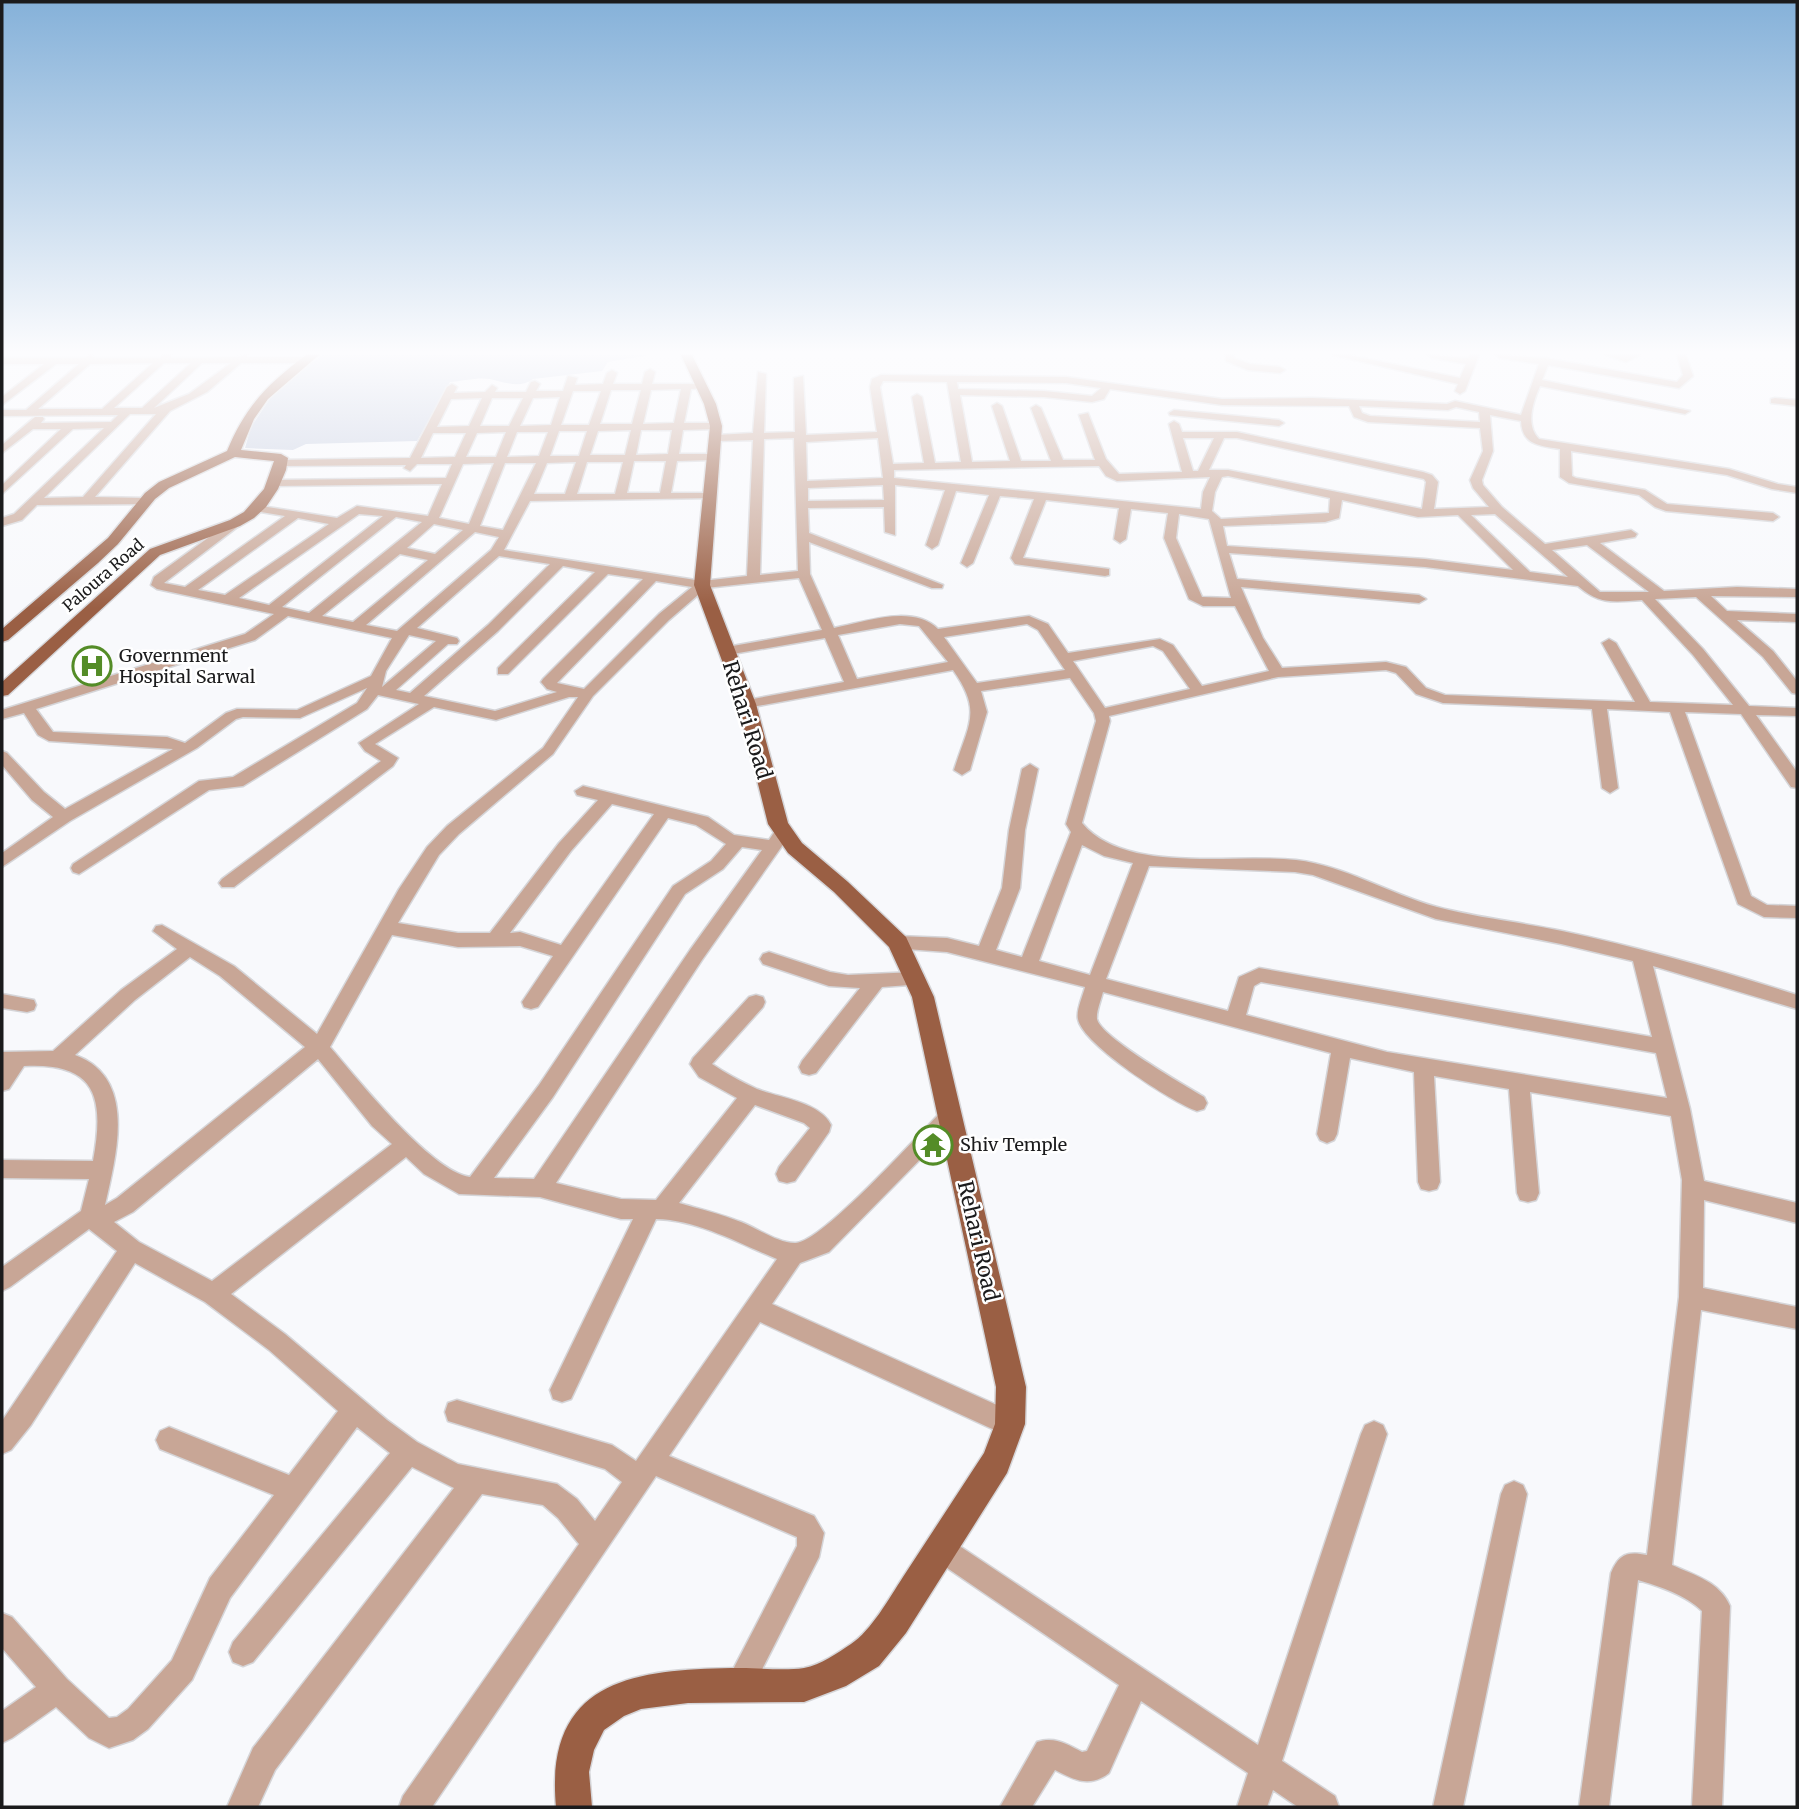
<svg xmlns="http://www.w3.org/2000/svg" width="1799" height="1809" font-family="Merriweather,serif">
  <style>
    .green { fill: #c5cddf }
    .lines { fill: none; stroke-linecap: round; stroke-linejoin: round }
    .minor-casing { stroke: #d5d5d8; stroke-width: 3 }
    .major-casing { stroke: #d5d5d8; stroke-width: 3 }
    .minor { fill: #c8a696; fill-rule: evenodd }
    .major { fill: #9a5f44; fill-rule: evenodd }
    .labels { text-anchor: middle; stroke-width: 5; stroke-linejoin: round; paint-order: stroke }
    .far-street-label { font-size: 16px; fill: #1b1b1c; stroke: #fff }
    .poi-label { font-size: 18px; fill: #1b1b1c; stroke: #fff; text-anchor: start }
    .near-street-label { font-size: 21px; fill: #1b1b1c; stroke: #fff }
  </style>
  <rect width="100%" height="100%" fill="#f8f9fc"/>
  <!-- green -->
  <path class="green" d="M322,355H650L608,362L602,371L533,379C520,389 504,382 490,379C478,377 462,381 450,382L417,441L306,444L293,450L245,448L251,427L275,391Z"/>
  <g class="lines">
    <!-- minor casing -->
    <g class="minor-casing">
      <path id="minor" d="M90,355L96,358H160L163,355H171V358L236,357L247,355V357H307L312,360L307,363H241L207,392L170,411L95,497L145,498L151,502L149,504L37,505L22,520L2,526V518L14,514L104,428L73,429L2,494V485L61,429H33L2,453V445L35,417H43L44,419L41,423L111,422L118,415L2,416V410H26L79,364H56L2,405V397L44,364H2V358H85ZM153,363L102,409H38L90,364ZM164,363H191L142,408H114ZM202,363H231L189,394L154,408ZM130,414H156L83,497L44,498Z
        M1226,355H1234V358L1250,364L1280,367L1285,370L1280,373L1248,370L1226,361Z
        M1333,355H1349L1460,378L1466,364L1432,358L1428,355L1468,358L1470,355H1479L1465,391L1460,394L1455,391L1458,384Z
        M1496,355L1545,358L1677,382L1683,375L1677,355H1686L1693,376L1679,388L1548,365L1542,380L1690,411L1685,414L1540,386C1533,402 1525,425 1539,439L1729,469L1778,484L1797,487V493L1772,489L1727,475L1571,451L1572,476L1576,478L1645,490L1667,504L1773,513L1779,517L1773,521L1666,511L1655,507L1639,495L1569,483L1560,477V449C1540,446 1522,445 1521,421L1490,415L1493,451L1482,480L1483,485L1502,507L1545,544L1631,530L1637,534L1635,537L1600,543L1664,591L1737,587L1797,589V597L1711,596L1727,611L1797,614V622L1737,620L1773,651L1797,681V694L1792,693L1763,657L1696,597L1655,599L1703,649L1749,706L1797,708V716L1756,715L1797,772V788L1791,787L1741,714L1685,712L1751,896L1767,905L1797,906V918L1764,917L1738,904L1670,712L1607,709L1618,788L1610,793L1602,788L1592,709L1443,703L1416,694L1396,673L1386,670L1278,677L1109,716L1110,721L1082,823C1125,875 1234,853 1296,860C1346,866 1389,894 1437,907C1478,918 1520,922 1562,931C1641,948 1720,970 1797,995V1009L1653,966L1690,1109L1704,1181L1797,1203V1223L1704,1200L1703,1288L1797,1307V1329L1701,1310L1672,1565C1694,1575 1720,1582 1730,1606L1722,1807H1692L1702,1611C1686,1595 1659,1586 1638,1580L1609,1807H1579L1611,1573C1619,1554 1627,1551 1647,1555L1679,1297L1682,1180L1671,1116L1530,1092L1539,1193L1536,1200L1528,1202L1520,1200L1517,1193L1509,1089L1434,1076L1440,1182L1437,1189L1429,1191L1421,1189L1418,1182L1414,1072L1350,1058L1337,1134L1334,1140L1327,1143L1320,1140L1317,1134L1331,1053L1103,992C1101,1000 1096,1012 1097,1019C1100,1037 1186,1086 1204,1097L1207,1103L1204,1109L1197,1111C1173,1103 1082,1044 1078,1019C1076,1010 1083,996 1085,987L947,952L892,948L889,943L892,938L898,936L947,938L979,946L1002,888L1009,830L1022,769L1030,764L1038,769L1025,830L1020,888L996,950L1022,957L1071,832L1066,824L1096,721L1094,713L1070,678L981,691L987,712L970,770L962,775L954,770C968,725 983,712 953,670L747,708L742,707L740,704L742,701L844,682L825,638L727,655L720,651L727,647L822,630L799,578L706,588L669,620L593,696L553,754L459,834L439,855L398,923L458,933H490L559,843L598,800L577,795L575,791L583,786L708,817L734,835L769,840L777,828H789L791,832L789,836L702,960L556,1183L621,1199L656,1200L737,1098L699,1077L690,1064L693,1058L749,997L756,995L763,997L765,1002L763,1007L712,1064C725,1073 742,1082 757,1089C779,1098 820,1102 831,1125L829,1132L795,1181L787,1183L779,1181L776,1174L779,1167L810,1128L804,1123L755,1105L679,1203C700,1209 721,1214 741,1222C757,1228 779,1244 796,1243C822,1242 918,1135 942,1111L949,1108L956,1111L959,1117L956,1123L829,1252L800,1263L772,1304L1019,1415L1022,1424L1019,1433L1010,1436L1001,1433L760,1322L669,1456L814,1516L824,1533L819,1557L749,1695L739,1699L729,1695L725,1685L797,1546V1537L656,1476L432,1807H399L403,1796L579,1544L558,1518L543,1505L482,1494L275,1770L258,1807H227L253,1748L454,1488L412,1467L253,1662L243,1666L233,1662L229,1652L233,1642L390,1453L357,1427L230,1598L192,1680L148,1729L133,1740L109,1748L89,1738L56,1707L12,1738L2,1743V1711L36,1687L2,1648V1613L12,1617L67,1679L109,1718L117,1717L128,1709L172,1660L210,1578L274,1495L160,1449L156,1440L160,1431L169,1427L289,1475L338,1411L269,1350L205,1302L135,1263L31,1425L11,1450L2,1454V1421L117,1251L89,1229L10,1287L2,1291V1267L81,1211L89,1179L2,1178V1160L93,1161C105,1097 96,1062 24,1066L9,1089L2,1091V1052L53,1051L121,990L177,949L153,931L156,926L162,925L234,966L317,1034L399,889L427,847L447,826L543,748L578,697H569L496,720L434,707L375,744L398,758L393,766L234,887H222L219,883L222,879L381,761L365,751L359,743L419,704L378,695L367,709L243,786L209,790L79,874L73,872L71,868L73,864L199,781L233,777L357,703L367,688L300,718L243,717L236,719L197,748L70,821L2,867V853L53,817L32,800L2,765V751L7,753L44,792L65,809L173,749L49,741L38,735L24,713L2,719V710L245,634L274,614L157,589L151,585L154,577L230,522L240,525L164,583L185,587L285,516L255,511V505L337,518L357,506L428,516L442,484L274,486L268,483L274,480L446,478L452,464H417L410,471L404,468L406,465L281,466L275,463L281,460L410,458L447,387L452,384L457,387L454,393L485,392L492,385L497,388L495,392H526L531,382L535,381L540,384L536,391H563L568,376L577,378L575,385L603,384L607,373L612,370L617,373L613,384H642L645,372L650,369L655,372L652,384H705V388L691,389L684,423H716L721,426L716,429L683,430L679,454H713L719,457L713,460L677,461L671,493H708L712,494V498L530,501L504,550L702,581L747,576L753,440L716,441L711,438L716,435L753,433L758,372L766,374L764,433L795,432L794,378L803,376L806,435L877,432L870,387L872,379L881,375L1066,377L1222,399L1313,398L1447,404L1455,401L1521,415L1539,364L1500,358ZM883,381L947,382L961,462L935,463L922,397L917,394L912,397L924,463L893,464L880,387ZM957,382L1066,383L1101,388L1092,396L1044,391L958,389ZM681,389L674,423L643,424L651,390ZM1110,389L1222,405L1349,406L1354,417L1368,422L1480,428L1483,451L1470,480L1473,488L1489,507L1434,509L1438,482L1432,475L1423,472L1237,432H1182L1179,424L1174,421L1169,424L1182,472L1119,474L1106,459L1088,413L1079,415L1095,460H1063L1041,408L1036,405L1031,408L1051,461H1021L1002,406L997,403L992,406L1010,461L972,462L960,395L1044,397L1092,402L1104,399ZM611,390H641L632,424H600ZM573,391H601L589,425H561ZM560,397L551,425L520,426L533,398ZM482,398L469,426L437,427L451,399ZM492,398H523L509,426H480ZM1359,406L1448,410L1456,407L1479,412L1480,422L1370,416L1362,413ZM631,430L625,455H590L598,431ZM641,430H672L668,454L636,455ZM559,431H587L579,456H550ZM506,432L496,457H466L477,433ZM517,432H548L539,456L507,457ZM433,433H466L455,457L421,458ZM794,438L798,571L760,575L764,439ZM878,438L883,478L807,481L806,442ZM1183,438H1214L1198,471H1193ZM1224,438H1237L1424,479L1426,482L1422,509L1228,470H1209ZM634,461H666L660,493H627ZM576,462L565,494H534L547,463ZM587,462H623L615,494H577ZM494,463L469,524L439,518L463,464ZM505,463H536L503,530L480,526ZM1099,466L1106,476L1117,481L1210,477L1203,492L1201,509L894,478V470ZM1228,476L1330,498L1329,513L1221,519L1212,511L1215,492L1222,477ZM883,485L884,500L808,501V488ZM895,485L945,490L926,545L932,549L938,545L956,491L989,495L961,563L967,567L973,563L1000,496L1034,499L1011,558L1015,564L1105,576L1109,575V569L1023,558L1046,500L1119,508L1114,539L1120,543L1126,539L1131,509L1168,513L1164,538L1189,599L1203,606H1235L1269,671L1202,686L1173,645L1160,639L1068,653L1048,624L1029,616L938,629C912,604 866,622 834,628L810,574L809,542L932,588H942L943,585L809,533L808,508L884,507L885,532L895,535ZM1342,500L1418,517L1458,515L1513,570L1425,559L1227,546L1223,526L1325,522L1339,518ZM359,514L383,516L269,605L239,598ZM1179,514L1209,519L1231,598L1202,597L1176,538ZM1495,514L1568,577L1530,572L1471,515ZM396,517L422,522L309,613L282,607ZM298,518L329,524L225,595L198,590ZM434,524L463,530L435,554L407,548ZM475,532L499,537L491,550L397,631L366,625ZM1587,545L1649,592H1600L1552,550ZM1229,553L1425,567L1578,586C1600,605 1614,602 1642,600L1693,655L1733,705L1650,702L1616,643L1609,639L1602,643L1635,702L1445,695L1426,688L1406,667L1386,662L1282,668L1263,638L1241,587L1419,603L1426,599L1419,595L1237,579ZM400,554L428,560L353,622L322,616ZM499,556L550,564L488,625L410,693L396,690L448,644H457L459,641L457,638L417,628ZM563,566L595,572L498,668V674H508L608,574L643,579L543,679L541,682L547,689L557,692L495,711L424,696L498,631ZM656,581L692,587L659,614L584,689L557,683ZM288,616L392,638L371,676L297,710L237,709L226,713L185,743L167,737L53,732L36,709L255,640ZM900,624L919,626L948,662L857,679L838,635ZM1027,624L1038,630L1065,670L977,683L944,637ZM409,635L436,641L382,687L386,671ZM1153,646L1163,651L1190,689L1105,708L1073,661ZM612,804L654,814L561,945L520,932L510,933L571,851ZM668,818L696,825L726,844L711,861L673,886L539,1085L470,1177C431,1172 356,1077 330,1047L392,935L458,947L520,946L553,956L522,1002L524,1007L531,1009L538,1007ZM1082,845L1104,856L1133,863L1090,975L1039,961ZM742,847L762,850L690,950L534,1179L494,1178L553,1097L685,894L723,869ZM1149,866L1295,872L1313,875L1436,919L1561,944L1633,961L1652,1037L1259,968L1239,977L1228,1011L1106,979ZM190,957L220,976L305,1047L117,1198L105,1205C116,1155 138,1078 75,1055L135,1000ZM1261,982L1656,1053L1667,1098L1387,1052L1246,1015L1254,986ZM318,1059L372,1126L392,1144L212,1281L139,1242L114,1222L133,1212ZM406,1157L424,1174L459,1194L540,1197L621,1219H633L550,1390L553,1399L562,1402L571,1399L656,1219C698,1220 738,1243 777,1259L636,1461L612,1445L457,1400L448,1403L445,1412L448,1421L605,1469L622,1482L595,1521L577,1499L557,1484L458,1464L417,1442L387,1420L285,1334L231,1294Z
        M1606,355H1640L1626,362Z
        M1775,398L1797,400V406L1771,403V399Z
        M1174,410L1279,420L1284,423L1279,426L1170,415L1169,413Z
        M769,952L830,972L848,975L916,972L923,974L925,979L923,984L882,987L816,1073L809,1075L802,1073L799,1067L802,1061L860,988L829,986L763,964L760,959L763,954Z
        M2,994L34,1000L36,1005L34,1010L27,1012L2,1008Z
        M1374,1421L1383,1425L1387,1434L1282,1761L1335,1796L1339,1807H1298L1273,1790L1267,1807H1237L1248,1773L1141,1701L1109,1773C1090,1788 1074,1780 1055,1770L1032,1807H1000L1037,1742C1054,1736 1067,1744 1082,1752L1087,1751L1119,1685L931,1557L927,1548L931,1539L940,1535L949,1539L1258,1745L1361,1434L1365,1425Z
        M1514,1481L1523,1485L1527,1494L1463,1807H1433L1501,1494L1505,1485Z"/>
    </g>
    <!-- major casing -->
    <g class="major-casing">
      <path id="major" d="M306,355H319L268,399L254,419L241,450L281,454L288,458L286,470L278,489L266,507L254,518L240,526L160,555L8,695L2,696V682L150,549L230,520L244,512L264,489L274,461L235,457L169,488L155,499L118,544L98,563L8,640L2,642V629L108,538L145,493L159,482L227,451C246,405 268,384 306,355Z
        M681,355H692L716,404L722,426L710,585L756,704L788,823L802,843L848,882L906,937L934,997L1026,1387L1025,1424L1007,1473L906,1633L879,1666L846,1686L804,1702L688,1703L641,1709L624,1716L604,1730L594,1750L589,1772L592,1807H556C544,1677 638,1669 740,1668C760,1668 784,1671 804,1668C821,1665 837,1653 851,1644C871,1631 890,1597 903,1577C930,1536 957,1494 984,1453L995,1424L996,1387L912,997L889,947L834,892L788,853L768,824L738,704L694,585L710,426L704,404Z"/>
    </g>
    <!-- minor -->
    <use href="#minor" class="minor"/>
    <!-- major -->
    <use href="#major" class="major"/>
  </g>
  <!-- sky -->
  <linearGradient id="sky" x2="0" y2="1"><stop stop-color="#85b1d9"/><stop offset="0.58" stop-color="#fcfcfe"/><stop offset="1" stop-color="#fcfcfe" stop-opacity="0"/></linearGradient>
  <rect width="1799" height="608" fill="url(#sky)"/>
  <!-- icons -->
  <defs>
    <g id="hospital-ring" transform="scale(2.0125)"><circle r="9.5" fill="#fff" stroke="#548c27" stroke-width="1.5"/><path d="M-5-5h3v3.5h4V-5h3V5h-3V1.5h-4V5h-3Z" fill="#548c27"/></g>
    <g id="temple-ring" transform="scale(2.0125)"><circle r="9.5" fill="#fff" stroke="#548c27" stroke-width="1.5"/><path d="M0-6L5-2H3V0L6.5 2.5H4V6H1.5V3h-3V6H-4V2.5H-6.5L-3 0V-2H-5Z" fill="#548c27"/></g>
  </defs>
  <g fill-rule="evenodd">
    <use href="#hospital-ring" x="92" y="666"/>
    <use href="#temple-ring" x="933" y="1145"/>
  </g>
  <g class="labels">
    <!-- far-street labels -->
    <g class="far-street-label">
      <text transform="translate(103 575) rotate(-41)" y="6">Paloura Road</text>
    </g>
    <!-- poi labels -->
    <g class="poi-label">
      <text x="119" y="662">Government<tspan x="119" dy="21">Hospital Sarwal</tspan></text>
      <text x="960" y="1151">Shiv Temple</text>
    </g>
    <!-- near-street labels -->
    <g class="near-street-label">
      <text transform="translate(747 720) rotate(73)" y="7">Rehari Road</text>
      <text transform="translate(978 1241) rotate(77)" y="7">Rehari Road</text>
    </g>
  </g>
  <!-- border -->
  <rect width="1799" height="1809" fill="none" stroke="#1b1b1c" stroke-width="7"/>
</svg>
